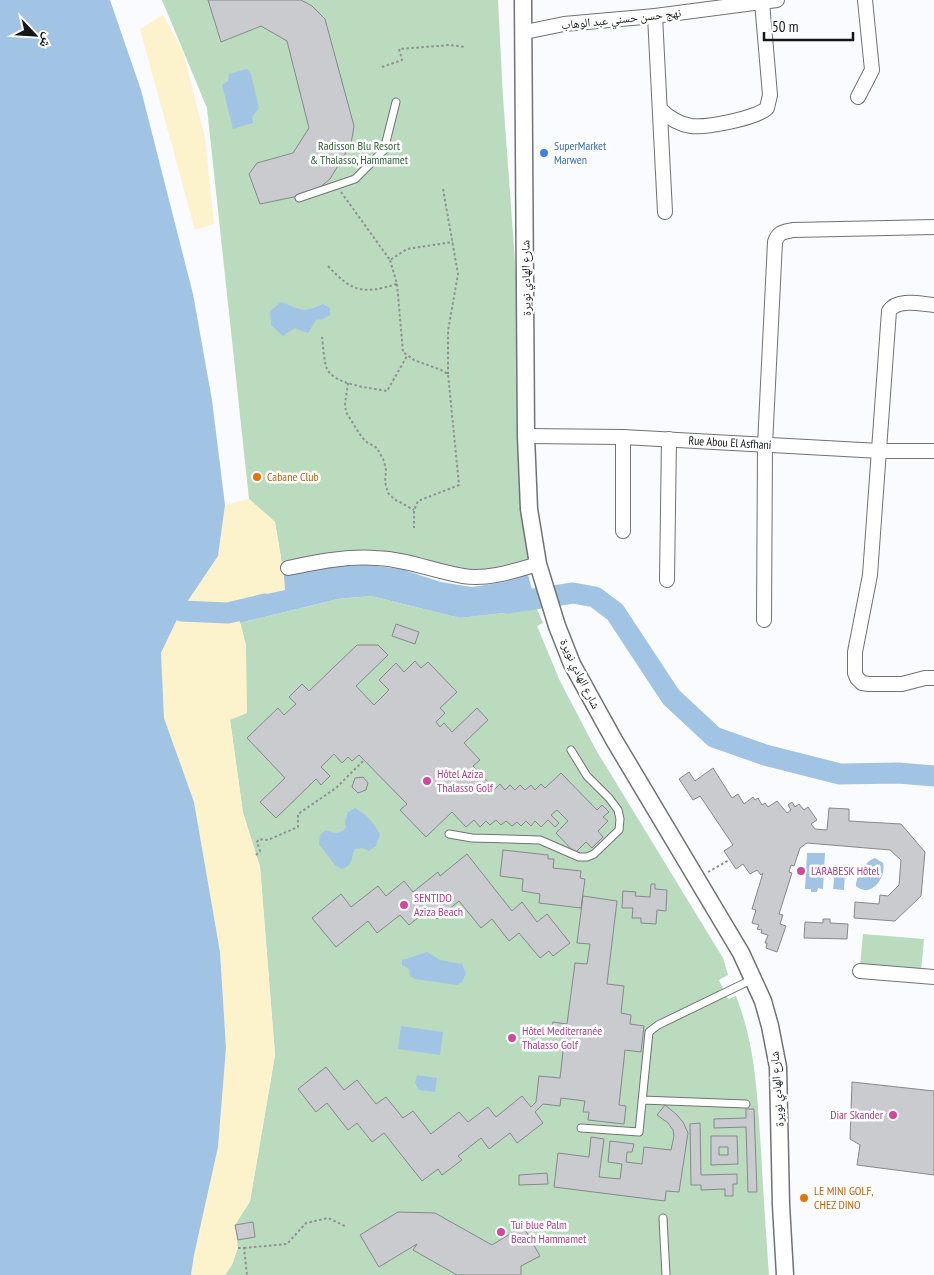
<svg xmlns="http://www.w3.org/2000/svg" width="934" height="1275" font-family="'PT Sans Narrow','Noto Naskh Arabic',sans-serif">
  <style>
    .green { fill: #bbdbbe }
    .sand { fill: #fcf2cc }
    .water { fill: #a2c4e4 }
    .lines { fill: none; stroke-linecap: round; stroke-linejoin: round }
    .river { stroke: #a2c4e4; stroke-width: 21 }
    .building { fill: #c9cbcf; stroke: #86888c; fill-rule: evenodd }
    .service-casing { stroke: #717276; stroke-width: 9 }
    .minor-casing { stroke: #717276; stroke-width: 16 }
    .tertiary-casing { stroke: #717276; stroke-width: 19 }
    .path { stroke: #8f9093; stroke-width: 2; stroke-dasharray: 2.5 2.5; stroke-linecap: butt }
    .service { stroke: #fff; stroke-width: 7 }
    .minor { stroke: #fff; stroke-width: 14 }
    .tertiary { stroke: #fff; stroke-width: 16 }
    .shop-dot { fill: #3f7fe0; stroke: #fff; stroke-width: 2 }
    .food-dot { fill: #e8710a; stroke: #fff; stroke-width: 2 }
    .hotel-dot { fill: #d1479c; stroke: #fff; stroke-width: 2 }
    .labels { text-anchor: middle; stroke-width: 5; stroke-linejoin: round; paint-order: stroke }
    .street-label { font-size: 12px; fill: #151618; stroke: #fff }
    .park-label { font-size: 12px; fill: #31653a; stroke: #fff }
    .shop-label { font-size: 12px; fill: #366cbe; stroke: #fff; text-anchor: start }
    .food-label { font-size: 12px; fill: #c56008; stroke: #fff; text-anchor: start }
    .hotel-label { font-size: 12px; fill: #b23c85; stroke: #fff; text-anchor: start }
  </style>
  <rect width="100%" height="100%" fill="#fafbff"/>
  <!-- green -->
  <path class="green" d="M162,0H498L503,97L537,562L503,576L369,559L284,576L275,522L249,499L207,108Z
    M371,596L460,618L537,609L543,623L537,626L560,681L596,750L723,958L728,975L719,980L728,999L736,996C756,1047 757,1095 761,1149C763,1191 766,1233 769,1275H225C235,1259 238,1243 235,1225L250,1201L275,1055L260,867L243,813L230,720L246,646L240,623L338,599Z
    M863,934L924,939L921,971L860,966Z"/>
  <!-- sand -->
  <path class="sand" d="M163,15L183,51L205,138L214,224L195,230L140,29Z
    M249,499L275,522L286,590L235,601L246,646L247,713L230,720L243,813L260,867L275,1055L250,1201L235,1225L238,1248L232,1265L225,1275H191L194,1255L218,1147L226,1048L220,952L194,802L164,718L161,653L181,611L218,556L225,505Z"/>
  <!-- water -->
  <path class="water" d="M0,0H110L141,90L193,294L212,400L225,505L218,556L181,611L161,653L164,718L194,802L220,952L226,1048L218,1147L194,1255L191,1275H0Z
    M247,69L251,74L259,108L252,117L253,123L233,129L222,85L228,81L229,74Z
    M281,302C301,309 302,314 323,304L330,308V315L323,319L316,320L308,333L295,328L283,336L271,325L270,311Z
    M368,565L401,569L441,582L472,587L504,582L528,574L537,609L460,618L371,596L338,599L240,623L235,601L285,590L284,576L337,566Z
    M355,808C367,815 374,822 380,835L376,846L369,851L362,848L355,849C350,858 354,865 342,869L335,865L319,844L320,835L326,830C334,834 339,834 346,828L345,821L348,812Z
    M807,853H825L823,889L818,888L817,892H811V889H805Z
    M875,858L883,863C887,878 870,899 856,886C856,876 865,861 875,858Z
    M835,871L845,872L844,890L833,889Z
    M427,952L440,960L462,964L466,973L462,982L457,985L415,979L410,976L409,969L402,965V960Z
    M401,1026L443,1032L440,1055L398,1049Z
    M417,1075L437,1078L435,1092L419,1090L415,1083Z"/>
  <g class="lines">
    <!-- river -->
    <path class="river" d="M507,603L573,593L595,597L615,612L671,697L714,737L765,755L840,774L898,773L934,776
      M181,611L228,613L265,604"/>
  </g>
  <!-- building -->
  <path class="building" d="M208,0H301L312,6L325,19L354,126L351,144L330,179L313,193L260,204L249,174L257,163L293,153L309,128L287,41L261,26L221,42Z
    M396,624L419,632L415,644L392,636Z
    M357,645H378L388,655L356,686L374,705L389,690L379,680L396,663L404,672L415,661L421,668L428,662L457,692L440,708L445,713L436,722L440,727L444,723L452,732L477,708L488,720L464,743L480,760L473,766L495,789L500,784L505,790L510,785L515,790L520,785L525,790L531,785L535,790L541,784L545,788L561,773L597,810L602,805L609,812L603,817L608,821L598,831L603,837L592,848L586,842L575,853L556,833L568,821L557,810L551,815L559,823L555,827L548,820L541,827L535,821L531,826L526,821L521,826L517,822L512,826L506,821L501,825L496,820L490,825L486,821L480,827L474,820L466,827L452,812L426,837L400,810L407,804L359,755L352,761L348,757L342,763L334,754L321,767L330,776L321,785L316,779L276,818L260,802L285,778L247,738L278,708L284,715L296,704L289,697L302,684L309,691Z
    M713,768L732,798L738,794L744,804L753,797L755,800L758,798L762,805L765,803L768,807L777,801L787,813L791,810L788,805L792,802L795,807L799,804L804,810L808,807L817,820L811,824L815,829L827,830L829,808L849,809V821L901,824L925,852L921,896L895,921L854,918L855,902L879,904L880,895L888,896L899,885L901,860L890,850L807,843L800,848L794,866L791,865L789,872L792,873L779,914L783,915L780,924L786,926L777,952L766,948L767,943H765L768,935L761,933L762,930L757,929L759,925L752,923L756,910L752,909L763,873L761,875L757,870L750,874L743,864L736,869L724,851L733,845L700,796L693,800L679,779L689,772L695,781Z
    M363,777L368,783L366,790L358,793L352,787L355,778Z
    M503,850L548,855V859H554L553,868L581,871L580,878L585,879L581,908L539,903L540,894L522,891L523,879L500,876Z
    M467,854L512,911L522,902L537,922L547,914L570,943L553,956L549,951L540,958L519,933L509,941L492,919L481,928L459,901L437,919L429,909L409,925L400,915L377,933L368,921L336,947L312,918L341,894L351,907L378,886L386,896L404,881L413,892L438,872L440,876Z
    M651,884H655V889L667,890L666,911L657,910L656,924L641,923V918H632L633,908H622L623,891L636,892L635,896L650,897Z
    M583,896L617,901L607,984L624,986L621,1013L631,1015L630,1024L644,1026L641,1052L625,1050L619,1105L626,1106L624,1124L588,1120L589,1112H583L585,1101L561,1098L560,1106L543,1104L535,1112L543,1123L517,1143L510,1133L489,1149L481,1138L458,1156L462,1160L442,1175L438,1169L422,1181L384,1133L372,1142L357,1123L348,1130L327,1103L316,1112L298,1089L326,1067L344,1090L357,1080L376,1104L386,1097L403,1118L413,1111L431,1134L459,1112L468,1122L488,1107L496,1117L522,1096L531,1107L536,1102L539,1076L560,1078L565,1034L551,1033L553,1022L567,1024L575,963L587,964L590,944L577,943Z
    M823,919H830V923L848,924L847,939L804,938L805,922L823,923Z
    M852,1082L934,1091V1175L857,1165L860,1145L850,1139Z
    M665,1105L676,1114L683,1122L688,1133L679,1192L666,1191L665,1201L554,1187L558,1153L589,1157L591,1137L604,1139L599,1177L620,1179L622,1164L608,1162L610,1141L634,1144L632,1152H627L626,1162L642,1164L644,1147L671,1150L674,1136L673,1130L668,1123L657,1115Z
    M746,1109H754L757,1192H748L746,1127L714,1128V1119L746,1118Z
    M700,1123L701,1175L737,1174V1184H733V1196H725V1189L701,1190V1185H691L690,1124Z
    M711,1136H737L738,1164L711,1165ZM719,1147H728V1155H719Z
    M547,1173L548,1184L519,1185V1175Z
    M398,1212L435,1213L492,1245L523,1226L540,1256L521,1266V1275H457L413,1250L417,1244L379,1267L360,1235Z
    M253,1222L255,1237L238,1240L235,1225Z"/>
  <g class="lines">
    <!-- service casing -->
    <g class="service-casing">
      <path id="service" d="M299,198L355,179L384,150L396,102
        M449,834L472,838L540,840L579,857H587L594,854L619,830L620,819L618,810L609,798L587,776L571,750
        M642,1100L746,1104
        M581,1128L639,1132L649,1032L658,1025L753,979
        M663,1218L666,1275"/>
    </g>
    <!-- minor casing -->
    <g class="minor-casing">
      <g id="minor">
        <path d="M655,16L665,212"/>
        <path d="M525,32L564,24L655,16L777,0"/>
        <path d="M858,97L872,70L865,0"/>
        <path d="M661,110C669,118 679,124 691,126C707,128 757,118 767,108L770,95L762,2"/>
        <path d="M934,305C921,304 897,298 889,311L870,575L855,652V673L857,678L862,683L869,684H902L925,678H934"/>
        <path id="s1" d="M526,436L623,437L880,451H934"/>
        <path d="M623,531V437"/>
        <path d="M288,568C317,562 346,556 376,558C406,559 433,571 463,576C488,580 514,571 538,564"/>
        <path d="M667,580L669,439"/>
        <path d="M764,620L765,445L775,242C778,232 784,232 793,230L934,227"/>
        <path d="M860,971L934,977"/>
      </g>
    </g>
    <!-- tertiary casing -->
    <g class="tertiary-casing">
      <path id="tertiary" d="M523,0L526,436L529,509L538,564L557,626L572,664L614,740L741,953L763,1001L770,1026L778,1067L781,1205L785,1275"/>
    </g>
    <!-- path -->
    <path class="path" d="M382,67L402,60L399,49L450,45L465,47
      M443,189L458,274L448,331V374
      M341,192L390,260L407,249L453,242
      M328,266C353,293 363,294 397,284L390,260
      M397,284L403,352L414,360L441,370L448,374L459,485L418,501L414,510V528
      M322,337C323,345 324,362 327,369C335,385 371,388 387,391L407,356
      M348,383L345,404L346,412L359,433L365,441L377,448L384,461L386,470L385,482L388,493L394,499L414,510
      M256,855L260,851L257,842L259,839L268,840L298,827V814L336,788L364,760
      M708,872L729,860
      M238,1248H244L247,1275
      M244,1248L287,1244L306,1223L328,1218L345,1226"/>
    <!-- service -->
    <use href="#service" class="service"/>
    <!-- minor -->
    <use href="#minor" class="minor"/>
    <!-- tertiary -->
    <use href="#tertiary" class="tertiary"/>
  </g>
  <!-- markers -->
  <circle class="shop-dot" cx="544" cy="153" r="5"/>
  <g class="food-dot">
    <circle cx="257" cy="477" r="5"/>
    <circle cx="804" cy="1198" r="5"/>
  </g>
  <g class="hotel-dot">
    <circle cx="427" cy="781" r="5"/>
    <circle cx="801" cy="871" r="5"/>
    <circle cx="404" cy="905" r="5"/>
    <circle cx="512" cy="1038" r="5"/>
    <circle cx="893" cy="1115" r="5"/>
    <circle cx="501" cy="1232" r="5"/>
  </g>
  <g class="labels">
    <!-- street labels -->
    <g class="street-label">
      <text transform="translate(621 19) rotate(-6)" y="4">نهج حسن حسني عبد الوهاب</text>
      <text transform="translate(526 278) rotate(-91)" y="4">شارع الهادي نويرة</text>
      <text dy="4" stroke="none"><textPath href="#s1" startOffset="204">Rue Abou El Asfhani</textPath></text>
      <text transform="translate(580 674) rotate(64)" y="4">شارع الهادي نويرة</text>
      <text transform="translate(777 1089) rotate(-94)" y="4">شارع الهادي نويرة</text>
    </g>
    <!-- park labels -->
    <g class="park-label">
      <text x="359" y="150">Radisson Blu Resort<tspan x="359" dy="14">&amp; Thalasso, Hammamet</tspan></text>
    </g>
    <!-- shop labels -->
    <g class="shop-label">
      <text x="554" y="150">SuperMarket<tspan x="554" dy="14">Marwen</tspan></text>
    </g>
    <!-- food labels -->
    <g class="food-label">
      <text x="267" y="481">Cabane Club</text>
      <text x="814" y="1195">LE MINI GOLF,<tspan x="814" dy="14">CHEZ DINO</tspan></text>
    </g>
    <!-- hotel labels -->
    <g class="hotel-label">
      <text x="437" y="778">Hôtel Aziza<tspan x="437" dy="14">Thalasso Golf</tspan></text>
      <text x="811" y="875">L'ARABESK Hôtel</text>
      <text x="414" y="902">SENTIDO<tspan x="414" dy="14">Aziza Beach</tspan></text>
      <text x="522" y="1035">Hôtel Mediterranée<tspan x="522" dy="14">Thalasso Golf</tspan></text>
      <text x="883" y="1119" text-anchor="end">Diar Skander</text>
      <text x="511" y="1229">Tui blue Palm<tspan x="511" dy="14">Beach Hammamet</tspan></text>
    </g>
  </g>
  <!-- north arrow -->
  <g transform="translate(35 35) rotate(115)" stroke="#ffffff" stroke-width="4" paint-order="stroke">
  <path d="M0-4L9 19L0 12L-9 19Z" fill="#151618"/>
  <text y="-8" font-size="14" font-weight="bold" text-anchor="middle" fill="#151618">ش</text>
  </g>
  <!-- scale -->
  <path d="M764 32v8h89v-8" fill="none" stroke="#151618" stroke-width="2.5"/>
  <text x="772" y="32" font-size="15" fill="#151618" stroke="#ffffff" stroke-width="4" paint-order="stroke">50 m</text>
</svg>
